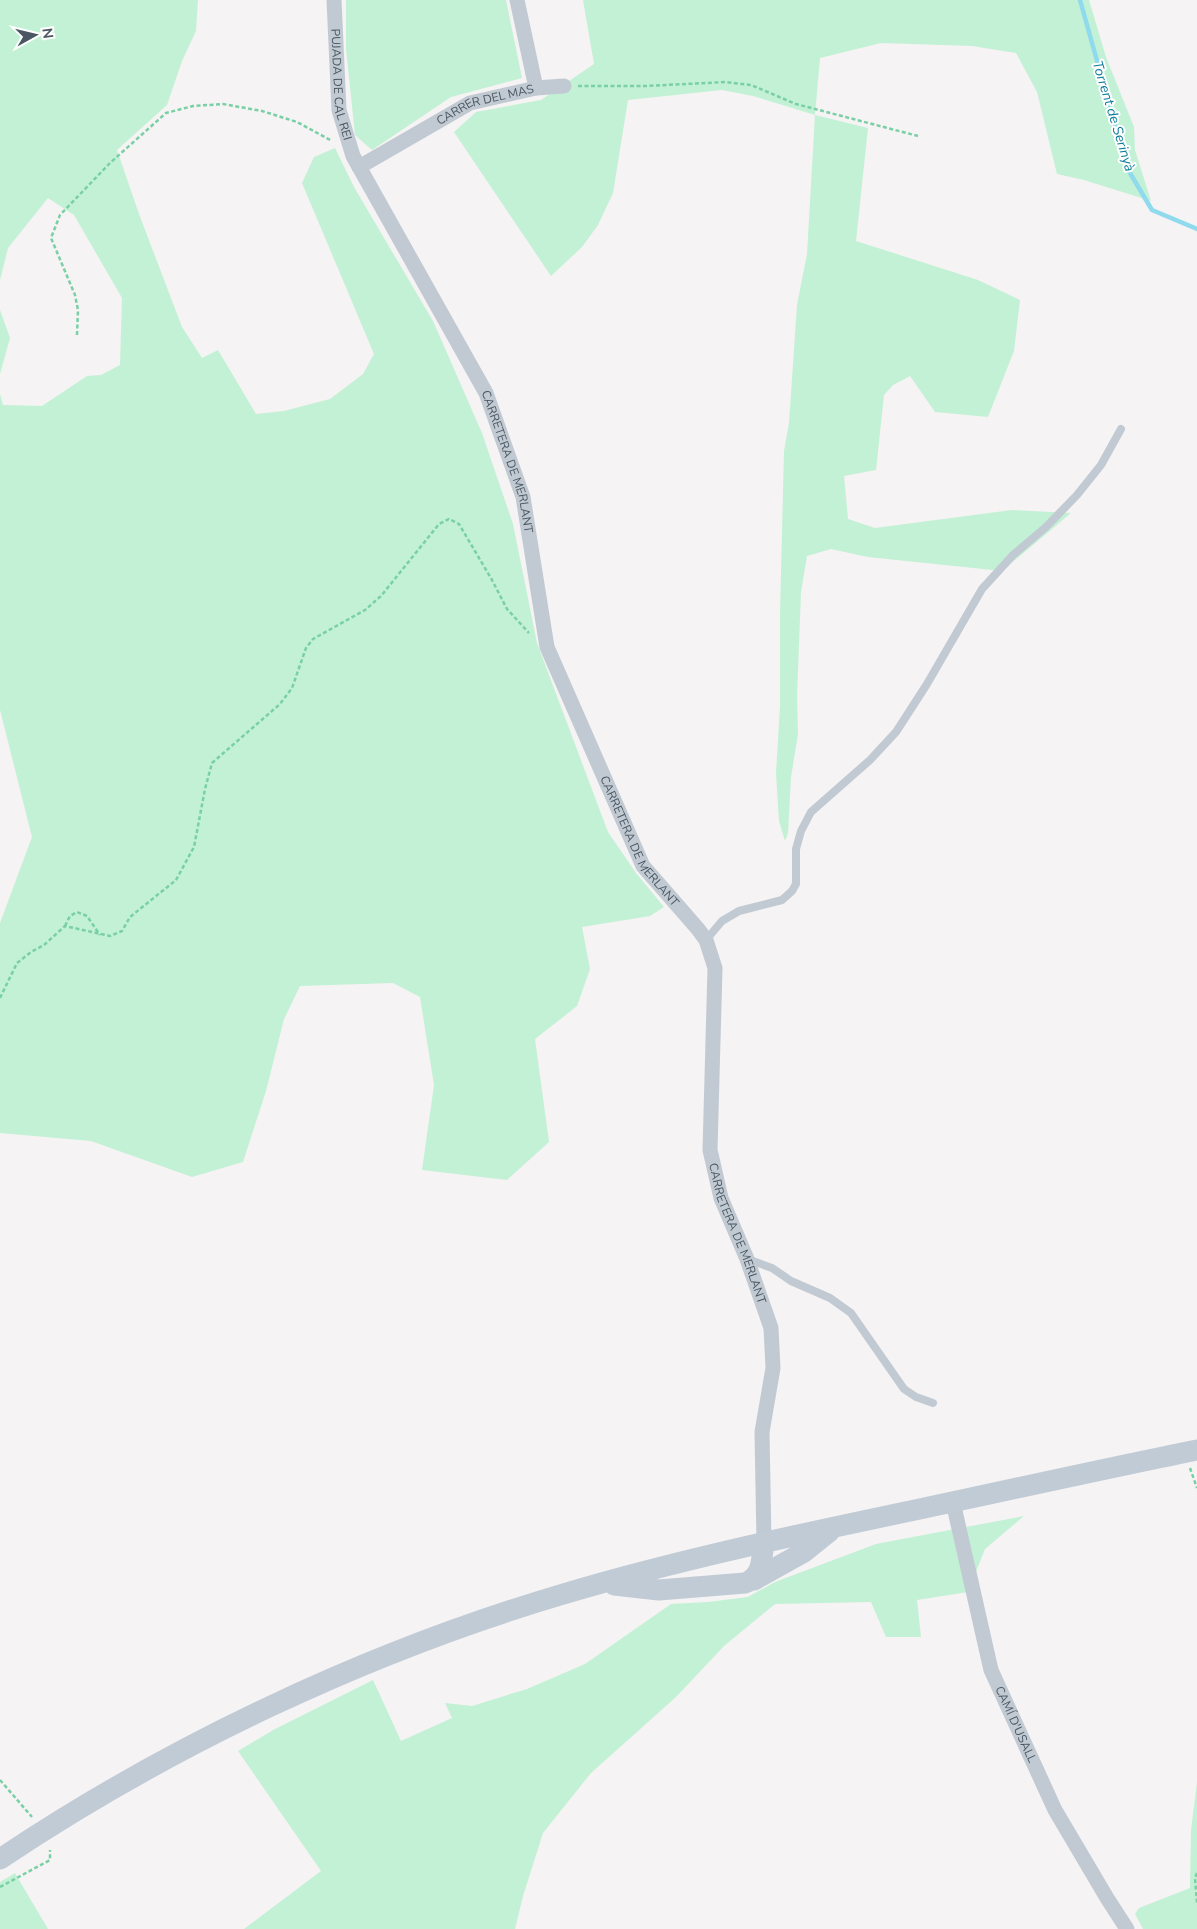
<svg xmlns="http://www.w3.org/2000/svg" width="1197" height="1929" font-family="'Nunito Sans',sans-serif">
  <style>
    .green { fill: #c3f1d5 }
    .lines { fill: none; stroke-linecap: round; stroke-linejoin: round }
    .stream { stroke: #90daee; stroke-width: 4.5 }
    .path { stroke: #7ad0a6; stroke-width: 2.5; stroke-dasharray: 4 2.5; stroke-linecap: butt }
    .service { stroke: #c1cad2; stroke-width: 8 }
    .minor { stroke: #c1cad2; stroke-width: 15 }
    .secondary { stroke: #c1cbd6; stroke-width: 21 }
    .labels { text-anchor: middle; stroke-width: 4; stroke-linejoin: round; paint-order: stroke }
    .street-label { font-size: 12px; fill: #4a5661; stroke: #fff }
    .water-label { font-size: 14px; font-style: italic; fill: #0c7c9b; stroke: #fff }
  </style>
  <rect width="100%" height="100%" fill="#f5f3f3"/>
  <!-- green -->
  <path class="green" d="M0,0H198L196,31L182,61L167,105L117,150L139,214L182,327L202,358L218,350L256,414L284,411L330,399L363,374L374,354L302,183L314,157L335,148L354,187L433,321L482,433L513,524L537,643L608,832L636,873L664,907L650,916L582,927L590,969L577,1006L535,1039L549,1142L507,1180L422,1170L434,1085L420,997L393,983L300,986L284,1019L266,1091L243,1162L192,1177L91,1141L0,1133V923L32,837L0,710V394L3,405L42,406L87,376L101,375L120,365L122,298L74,215L48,198L8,248L0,280Z
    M346,0H506L522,78L451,97L372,150L355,135L346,49Z
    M583,0H1089L1106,57L1134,127L1135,150L1151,201L1084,180L1057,174L1037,92L1016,53L972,46L881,43L820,58L815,115L868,128L856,241L978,280L1020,300L1014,351L988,417L935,412L910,376L893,385L884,395L876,470L844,476L848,519L875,528L1012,510L1071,513L1002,571L868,557L831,549L807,556L801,592L797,696L798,734L791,777L788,833L785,841L779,821L776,773L780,707V615L784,451L789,423L797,305L807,254L815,115L753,96L722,90L628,100L613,193L598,225L582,247L551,276L454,132L476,112L541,100L594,64Z
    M0,310L10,338L0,374Z
    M1024,1516L985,1549L968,1592L917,1600L921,1637H886L871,1602L775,1604L724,1646L676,1697L591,1773L543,1833L523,1896L515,1929H244L321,1871L238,1751L275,1729L373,1680L401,1741L452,1718L445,1703L472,1706L527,1689L585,1664L671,1604L708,1602L748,1597L775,1582L876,1544Z
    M1197,1782V1929H1143L1135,1914L1139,1908L1190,1888L1191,1830Z
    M15,1873L48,1929H0V1882Z"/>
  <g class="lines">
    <!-- stream -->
    <path class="stream" d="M1080,0L1127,168L1152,210L1197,229"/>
    <!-- path -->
    <path class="path" d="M578,86H645L726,82L751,85L796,104L918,136
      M77,335L78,310L75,295L51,238L60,215L110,163L166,113L193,106L223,104L262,111L297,122L332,141
      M65,926L70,916L77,912L87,916L100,935
      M0,998L17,963L31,952L44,945L65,926L110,936L122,931L130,917L176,880L194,847L205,789L212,763L280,704L292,688L306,648L313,639L365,610L381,596L439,524L449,519L459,524L492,580L507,609L529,633
      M1190,1468L1197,1488
      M0,1780L32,1817
      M1197,1873L1195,1878L1197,1903
      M0,1887L50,1860V1850"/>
    <!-- service -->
    <path class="service" d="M706,940L722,921L739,911L782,900L792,891L796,884V849L801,831L811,812L870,760L896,732L927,684L982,589L1013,555L1046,527L1077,495L1101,465L1121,429
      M747,1259L772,1268L791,1281L830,1298L851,1313L904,1389L916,1397L933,1403"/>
    <!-- minor -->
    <g class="minor">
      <path id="s1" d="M334,0L339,110L353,156L486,393L523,497L547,647L643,866L698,929L706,940L715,968L710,1150L721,1198L747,1259L771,1328L773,1368L762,1432L764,1543"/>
      <path d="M536,88L564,86"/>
      <path id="s2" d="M359,167L470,103L536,88L517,0"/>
      <path id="s3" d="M953,1502L991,1670L1055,1810L1107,1898L1127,1929"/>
    </g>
    <!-- secondary -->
    <path class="secondary" d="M754,1580L804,1552L830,1531
      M614,1585L659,1590L745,1583C763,1576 761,1560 764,1543
      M0,1859C169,1746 365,1653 560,1595C677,1560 796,1535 915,1510C1009,1490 1103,1469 1197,1450"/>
  </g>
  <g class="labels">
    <!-- street labels -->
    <g class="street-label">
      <text dy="4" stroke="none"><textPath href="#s1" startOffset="85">PUJADA DE CAL REI</textPath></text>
      <text dy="4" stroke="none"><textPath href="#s2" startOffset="142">CARRER DEL MAS</textPath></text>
      <text dy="4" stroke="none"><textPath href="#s1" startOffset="502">CARRETERA DE MERLANT</textPath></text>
      <text dy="4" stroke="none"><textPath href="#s1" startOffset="908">CARRETERA DE MERLANT</textPath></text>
      <text dy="4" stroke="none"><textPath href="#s1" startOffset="1328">CARRETERA DE MERLANT</textPath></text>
      <text dy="4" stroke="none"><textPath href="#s3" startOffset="232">CAMÍ D'USALL</textPath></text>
    </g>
    <!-- water labels -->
    <g class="water-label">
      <text transform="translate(1114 116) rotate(73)" y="5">Torrent de Serinyà</text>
    </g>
  </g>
  <!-- north arrow -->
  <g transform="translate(35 35) rotate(82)" stroke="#ffffff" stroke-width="4" paint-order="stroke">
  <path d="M0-4L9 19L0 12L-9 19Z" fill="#4a5661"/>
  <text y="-8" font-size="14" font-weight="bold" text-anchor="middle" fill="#4a5661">N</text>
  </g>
</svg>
